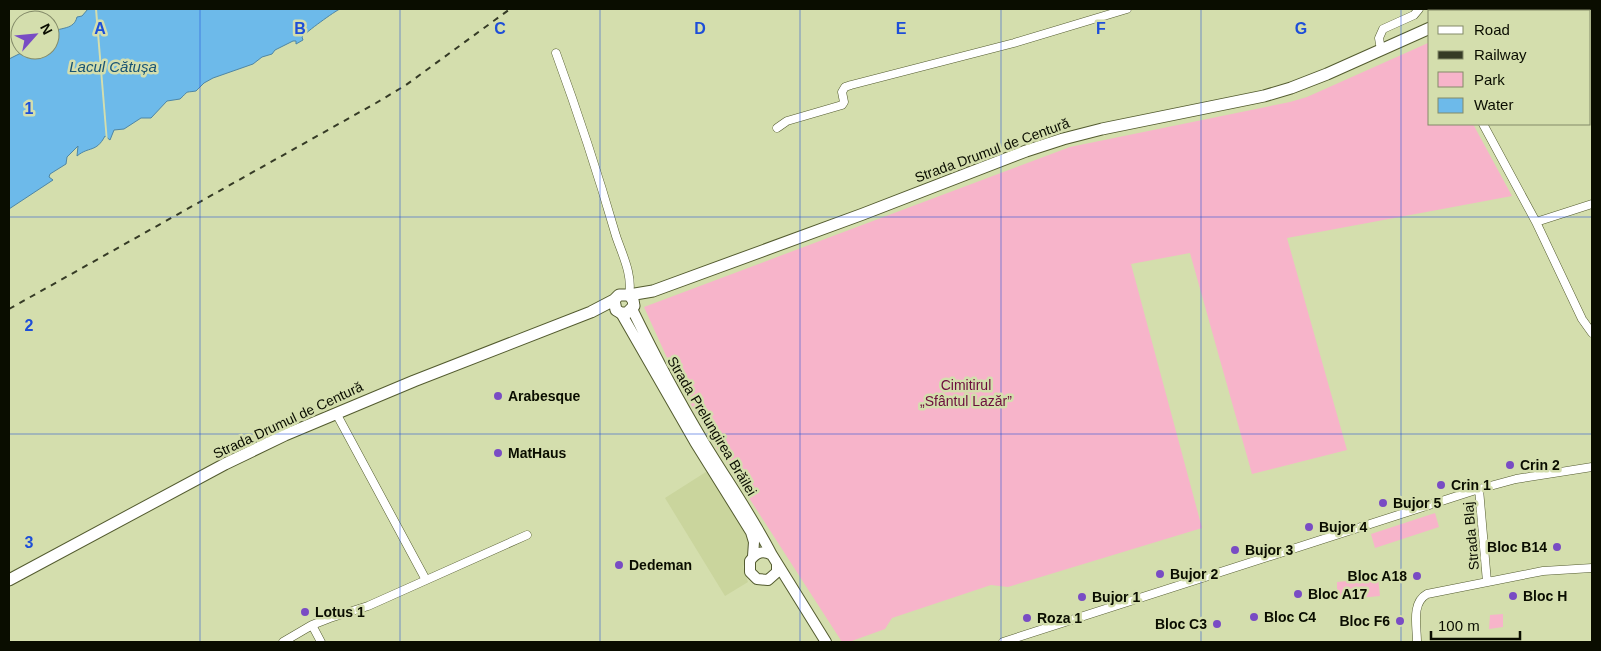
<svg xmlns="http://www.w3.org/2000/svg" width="1601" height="651" font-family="Arial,sans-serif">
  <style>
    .built { fill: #cad59d }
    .green { fill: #f7b4ca }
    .water { fill: #6dbaea; stroke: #4f86a4 }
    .pier { fill: #d4dead }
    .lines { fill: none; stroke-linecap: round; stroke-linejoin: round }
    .minor-casing { stroke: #535b2f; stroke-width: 9 }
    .major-casing { stroke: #535b2f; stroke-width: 12 }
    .highway-casing { stroke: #535b2f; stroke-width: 13 }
    .minor { stroke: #fff; stroke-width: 8 }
    .major { stroke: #fff; stroke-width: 10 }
    .highway { stroke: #fff; stroke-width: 11 }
    .rail { stroke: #363b26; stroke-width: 2; stroke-dasharray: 6 6; stroke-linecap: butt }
    .grid { fill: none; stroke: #1d4ed8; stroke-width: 1; stroke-opacity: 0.55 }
    .poi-dot { fill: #794cc4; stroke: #d4dead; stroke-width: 2 }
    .labels { text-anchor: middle; stroke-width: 5; stroke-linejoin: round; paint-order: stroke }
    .street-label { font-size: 14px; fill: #0a0d00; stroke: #d4dead }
    .park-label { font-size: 14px; fill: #6c0d3c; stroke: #d4dead }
    .poi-label { font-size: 14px; font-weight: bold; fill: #0a0d00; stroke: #d4dead; text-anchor: start }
    .water-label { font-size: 15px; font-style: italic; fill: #185373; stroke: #d4dead }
    .grid-label { font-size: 16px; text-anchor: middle; font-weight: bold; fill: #1d4ed8; stroke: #d4dead; stroke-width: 5; stroke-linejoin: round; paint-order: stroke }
  </style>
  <rect width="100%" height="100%" fill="#d4dead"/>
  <!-- built -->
  <path class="built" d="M709,470L749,538L747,554L743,567L748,582L725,596L665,498Z"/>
  <!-- green -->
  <path class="green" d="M1428,43L1430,124H1473L1512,196L1287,238L1347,450L1252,474L1190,253L1131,264L1202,528L1008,587L991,585L892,618L885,629L849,642H842L711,439L678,382L644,307L1070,147L1290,102L1307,97Z
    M1435,513L1439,527L1375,548L1371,534Z
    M1378,578L1380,596L1337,600V582Z
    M1503,614V627L1489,629L1490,615Z"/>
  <!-- water -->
  <path class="water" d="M88,9H340C335,11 306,32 302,37L303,40L296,44V41H293L275,50L272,54L262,57L253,64L213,78L204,83L196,91C183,93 190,90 180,99L167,101L151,118H141L124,129L114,130L110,140L105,136C96,153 89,146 77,156L78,146L67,157L66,164L50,174L49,177L53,180L9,209V59L27,50H50V37L52,32C61,27 74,30 77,17L82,16Z"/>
  <!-- pier -->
  <path class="pier" d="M95,9H97L108,143L106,141Z"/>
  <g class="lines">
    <!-- minor casing -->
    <g class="minor-casing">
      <path id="minor" d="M1381,50L1379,38L1383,29L1414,15L1419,9
        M556,53C578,113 598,174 616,236C622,254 633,275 629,295
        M1483,124L1536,222L1582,319L1592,333
        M777,128L787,121L842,105L844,102L842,92L845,87L851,85L1014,43L1127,9
        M1536,222L1592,204
        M336,413L426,580
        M1479,489L1487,582
        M312,625L321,642
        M283,642L312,625L330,618L368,606L527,535
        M1003,642L1479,489L1516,479L1592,467
        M1417,642C1417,626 1411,603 1427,594L1543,571L1592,568"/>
    </g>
    <!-- major casing -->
    <g class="major-casing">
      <path id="major" d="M632,309C654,354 677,398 703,441C726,479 752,516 772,555
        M621,313L695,442L751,532L754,542L753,556
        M777,563V572L768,580L757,579L750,572V561C756,552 763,550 772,555L826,642"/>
    </g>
    <!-- highway casing -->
    <g class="highway-casing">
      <path id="highway" d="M1466,11L1471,9
        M614,300L616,310L621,313H627L634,306L633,300L629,295
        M9,580L225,464L285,435L414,381L591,312L614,300L619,295H629L653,291L863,214L1026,151L1063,139L1102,129L1264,96L1291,88L1327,74L1430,28"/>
    </g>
    <!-- minor -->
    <use href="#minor" class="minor"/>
    <!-- major -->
    <use href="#major" class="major"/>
    <!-- highway -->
    <use href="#highway" class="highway"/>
    <!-- rail -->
    <path class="rail" d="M9,309L376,103L406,85L510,9"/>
  </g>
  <!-- grid -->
  <path class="grid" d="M200,9V642M400,9V642M600,9V642M800,9V642M1001,9V642M1201,9V642M1401,9V642M9,217H1592M9,434H1592"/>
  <!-- markers -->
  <g class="poi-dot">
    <circle cx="498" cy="396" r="5"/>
    <circle cx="498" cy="453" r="5"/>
    <circle cx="1510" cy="465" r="5"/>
    <circle cx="1441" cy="485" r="5"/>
    <circle cx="1383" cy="503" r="5"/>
    <circle cx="1309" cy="527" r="5"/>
    <circle cx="1557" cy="547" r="5"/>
    <circle cx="1235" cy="550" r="5"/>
    <circle cx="619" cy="565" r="5"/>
    <circle cx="1160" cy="574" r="5"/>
    <circle cx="1417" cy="576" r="5"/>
    <circle cx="1298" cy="594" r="5"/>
    <circle cx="1513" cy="596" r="5"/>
    <circle cx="1082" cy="597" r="5"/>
    <circle cx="305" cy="612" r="5"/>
    <circle cx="1254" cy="617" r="5"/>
    <circle cx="1027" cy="618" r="5"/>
    <circle cx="1400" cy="621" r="5"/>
    <circle cx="1217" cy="624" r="5"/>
  </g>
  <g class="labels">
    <!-- street labels -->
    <g class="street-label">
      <text transform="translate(992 150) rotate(-20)" y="5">Strada Drumul de Centură</text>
      <text transform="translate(288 420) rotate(-25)" y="5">Strada Drumul de Centură</text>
      <text transform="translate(712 426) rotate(59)" y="5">Strada Prelungirea Brăilei</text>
      <text transform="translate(1471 536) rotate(-95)" y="5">Strada Blaj</text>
    </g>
    <!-- park labels -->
    <g class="park-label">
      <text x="966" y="390">Cimitirul<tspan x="966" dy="16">„Sfântul Lazăr”</tspan></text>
    </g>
    <!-- poi labels -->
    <g class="poi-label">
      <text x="508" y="401">Arabesque</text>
      <text x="508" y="458">MatHaus</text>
      <text x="1520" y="470">Crin 2</text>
      <text x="1451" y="490">Crin 1</text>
      <text x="1393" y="508">Bujor 5</text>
      <text x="1319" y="532">Bujor 4</text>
      <text x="1547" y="552" text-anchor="end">Bloc B14</text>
      <text x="1245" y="555">Bujor 3</text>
      <text x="629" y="570">Dedeman</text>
      <text x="1170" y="579">Bujor 2</text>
      <text x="1407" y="581" text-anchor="end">Bloc A18</text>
      <text x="1308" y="599">Bloc A17</text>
      <text x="1523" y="601">Bloc H</text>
      <text x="1092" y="602">Bujor 1</text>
      <text x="315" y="617">Lotus 1</text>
      <text x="1264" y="622">Bloc C4</text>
      <text x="1037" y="623">Roza 1</text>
      <text x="1390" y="626" text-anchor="end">Bloc F6</text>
      <text x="1207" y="629" text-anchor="end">Bloc C3</text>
    </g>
    <!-- water labels -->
    <g class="water-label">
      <text x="113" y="72">Lacul Cătușa</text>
    </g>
  </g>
  <g class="grid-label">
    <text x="100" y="34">A</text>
    <text x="300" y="34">B</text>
    <text x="500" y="34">C</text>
    <text x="700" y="34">D</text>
    <text x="901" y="34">E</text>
    <text x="1101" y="34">F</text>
    <text x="1301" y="34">G</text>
    <text x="29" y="114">1</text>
    <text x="29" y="331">2</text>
    <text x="29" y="548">3</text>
  </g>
  <!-- border -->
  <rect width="1601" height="651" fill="none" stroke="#0a0d00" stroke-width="20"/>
  <!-- legend -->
  <rect x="1428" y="10" width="162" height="115" fill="#d4dead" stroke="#838a68"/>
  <rect x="1438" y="26" width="25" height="8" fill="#ffffff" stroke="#838a68"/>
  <text x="1474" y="35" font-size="15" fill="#0a0d00">Road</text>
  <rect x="1438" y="51" width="25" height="8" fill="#363b26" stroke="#838a68"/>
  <text x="1474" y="60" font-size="15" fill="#0a0d00">Railway</text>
  <rect x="1438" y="72" width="25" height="15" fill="#f7b4ca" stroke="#838a68"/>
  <text x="1474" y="85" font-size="15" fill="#0a0d00">Park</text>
  <rect x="1438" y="98" width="25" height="15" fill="#6dbaea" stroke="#838a68"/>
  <text x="1474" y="110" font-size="15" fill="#0a0d00">Water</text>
  <!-- north arrow -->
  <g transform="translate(35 35) rotate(63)"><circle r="24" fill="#d4dead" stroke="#838a68"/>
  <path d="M0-4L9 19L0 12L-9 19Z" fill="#794cc4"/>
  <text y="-8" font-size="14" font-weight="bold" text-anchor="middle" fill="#0a0d00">N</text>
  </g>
  <!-- scale -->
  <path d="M1431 631v8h89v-8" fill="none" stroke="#0a0d00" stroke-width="2.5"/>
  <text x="1438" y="631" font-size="15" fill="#0a0d00" stroke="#d4dead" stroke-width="4" paint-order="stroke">100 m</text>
</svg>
